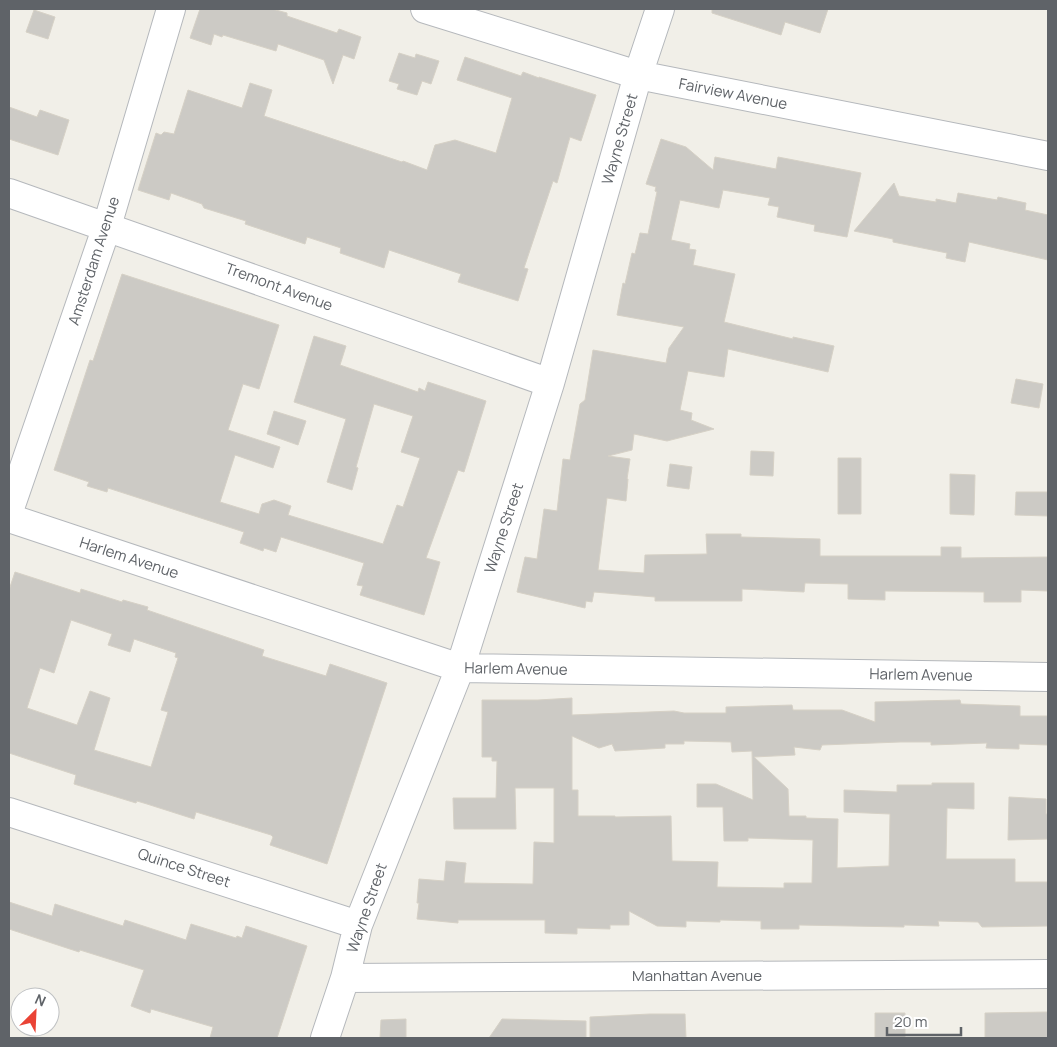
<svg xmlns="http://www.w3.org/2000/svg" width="1057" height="1047" font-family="Manrope,sans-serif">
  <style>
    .building { fill: #cccac5; stroke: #d6d1c6; fill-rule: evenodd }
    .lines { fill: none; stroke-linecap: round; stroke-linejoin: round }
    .minor-casing { stroke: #b5b8bc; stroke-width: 30 }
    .minor { stroke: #fff; stroke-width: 28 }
    .labels { text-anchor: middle; stroke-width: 4.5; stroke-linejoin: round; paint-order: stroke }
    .street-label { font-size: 15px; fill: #5f6368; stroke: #fff }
  </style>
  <rect width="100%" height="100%" fill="#f1efe8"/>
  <!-- building -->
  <path class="building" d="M200,9H272L287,13V16L337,33L339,29L361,37L354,59L343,55L333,84L324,60L278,44L276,51L223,35L222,37L214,34L211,45L190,38Z
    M712,9H828L820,33L785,22L781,35L712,13Z
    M34,10L55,17L48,39L26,32Z
    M399,53L415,58L416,54L439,61L431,84L422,81L417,95L397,89L399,84L389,81Z
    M465,57L521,76L523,72L539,78V77L596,95L581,141L570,137L557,183L553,181L524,268L528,269L518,301L458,282L461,274L389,250L384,268L340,253L341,248L307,237L305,244L245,224L246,221L204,208L202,204L171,193L169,200L138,190L156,133L161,135L164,132L174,134L188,90L242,108L250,83L272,90L264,116L402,162L403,161L427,170L435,145L455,140L496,153L512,98L457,80Z
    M9,107L37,117L40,110L69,120L58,155L9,139Z
    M661,139L686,147L713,170L715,157L776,169L778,157L861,173L847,237L814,231L815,225L777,217L779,207L768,205L770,198L723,190L719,208L680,200L671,240L690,244L689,249L696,250L693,265L735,274L724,322L793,339V337L834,346L828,372L728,349L724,377L688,371L680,410L692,413L691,420L714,429L667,441L634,434L632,450L608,456L630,459L627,479H628L626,501L607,498L598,570L644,573L645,555L707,554L706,534H741V537L820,539V556H941V547H961V558L1048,557V591L1021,590V602H984V592L885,591V600L848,599V584L805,583L804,592L742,589V601H655V597L594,592L592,602L586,601L585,608L517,592L525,557L537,559L544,509L557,511L563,459L570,460L580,404L585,400L593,350L666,363L669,348L684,327L617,315L623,283L625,284L632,253L635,254L640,233L648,234L657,192L655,191L656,187L646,184Z
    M894,183L899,196L936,202V199L956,203L958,193L997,200L998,197L1026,203L1025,210L1048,215V260L969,242L965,262L946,258L947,253L893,242V239L854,231Z
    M122,274L279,325L259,389L243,384L228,430L280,447L273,468L235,455L220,502L259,514L262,504L274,500L291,506L288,515L383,544L397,505L403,507L420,458L401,452L413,416L374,404L356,467L358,468L352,490L327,482L346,419L294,402L314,336L346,346L340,365L418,392L419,388L425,391L428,382L486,401L464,472L458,470L426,558L440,562L424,615L360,595L363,586L357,585L364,563L281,537L276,552L264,548L263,551L240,543L244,532L108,488L107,492L87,486L89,482L54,470L90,360L93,361Z
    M1016,379L1043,384L1039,408L1011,403Z
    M274,411L306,421L298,445L267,434Z
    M751,451L774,452L773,476L750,475Z
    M838,458H861V514H838Z
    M670,464L692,467L689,489L667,486Z
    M950,474L975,475L974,515L950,514Z
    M1016,492H1048V516L1015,515Z
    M15,572L80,593L81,589L122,602L123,600L148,607L147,610L264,650L262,656L326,676L330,664L387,683L327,864L270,845L273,837L271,835L196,812L194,819L147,804L137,801L136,803L74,784L76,775L9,753V590ZM71,620L112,634L108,645L130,652L134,639L176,653L175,657L178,658L161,710L168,712L151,767L94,750L110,698L90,691L77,725L27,708L40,668L54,673Z
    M572,698V715L674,711L684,713H726V707L792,705L793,710H842L875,722V702L960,700L961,704L1020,706V716H1048V745L1019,744V749L986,748L987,743L931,745V742H900L822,745L820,750L794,747L795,755L754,757L788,789L789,816H806V818L838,819L837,868L889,866L890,814L844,812V790L897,792V785H932V783H974V809L947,808L946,859H1015V882H1048V926L982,927L978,922L938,921L939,926L904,925V927L799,925V929H761V921L720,920V922L686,921V927L657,926L629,911V925H610V929L577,928V934L545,933V920H458V923L417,919L419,903H417L419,879L444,881L446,861L466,863L464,883L533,884L534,842L554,843V788H515L516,829H454L453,798H496L497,761H492V757H482V700H538ZM572,736L599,748L612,744L615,751L665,748V744H684V741L731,742L732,752L752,751L753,800L716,784H697V807H723L724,841H748V838L813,840L812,883H784V888L717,887L718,862L672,861L671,816L615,817V816H578V790H572Z
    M1009,797L1046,799V814H1048V839L1008,840Z
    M9,902L52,916L55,904L123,926L125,920L186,940L191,924L236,938L237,936L242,938L246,926L307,946L277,1038H210L213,1027L151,1009L150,1013L131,1006L144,970L80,950L79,952L9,929Z
    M1048,1012V1038H985V1013Z
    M875,1013H905V1038H875Z
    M650,1014H685L686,1038H590V1017Z
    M406,1019V1038H380L381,1020Z
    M502,1019L586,1021V1038H489Z"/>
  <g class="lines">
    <!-- minor casing -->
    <g class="minor-casing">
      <path id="minor" d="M425,9L638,75L1048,156
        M9,193L550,383
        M9,511L107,226L171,9
        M9,518L460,668L1048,677
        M9,812L358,925
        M345,978L1048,974
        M325,1038L345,978L358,925L460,668L550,383L638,75L660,9"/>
    </g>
    <!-- minor -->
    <use href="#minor" class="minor"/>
  </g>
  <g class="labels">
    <!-- street labels -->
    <g class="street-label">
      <text transform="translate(733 94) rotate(11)" y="5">Fairview Avenue</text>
      <text transform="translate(620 139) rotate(-74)" y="5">Wayne Street</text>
      <text transform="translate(94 261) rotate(-72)" y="5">Amsterdam Avenue</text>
      <text transform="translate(279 287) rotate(20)" y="5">Tremont Avenue</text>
      <text transform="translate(504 528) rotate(-72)" y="5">Wayne Street</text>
      <text transform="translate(129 558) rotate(18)" y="5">Harlem Avenue</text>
      <text transform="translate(516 669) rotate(1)" y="5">Harlem Avenue</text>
      <text transform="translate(921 675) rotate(1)" y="5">Harlem Avenue</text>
      <text transform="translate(184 868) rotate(18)" y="5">Quince Street</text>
      <text transform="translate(367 908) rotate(-71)" y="5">Wayne Street</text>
      <text x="697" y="981">Manhattan Avenue</text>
    </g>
  </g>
  <!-- border -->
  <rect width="1057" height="1047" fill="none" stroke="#5f6368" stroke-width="20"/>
  <!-- north arrow -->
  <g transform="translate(35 1012) rotate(24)"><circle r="24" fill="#ffffff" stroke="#bfc1c3"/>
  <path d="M0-4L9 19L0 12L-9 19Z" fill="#ea4335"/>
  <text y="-8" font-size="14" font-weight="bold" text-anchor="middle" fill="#5f6368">N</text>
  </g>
  <!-- scale -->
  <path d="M887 1027v8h74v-8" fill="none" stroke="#5f6368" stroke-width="2.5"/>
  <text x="894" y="1027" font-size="15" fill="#5f6368" stroke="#ffffff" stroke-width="4" paint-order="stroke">20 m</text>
</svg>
